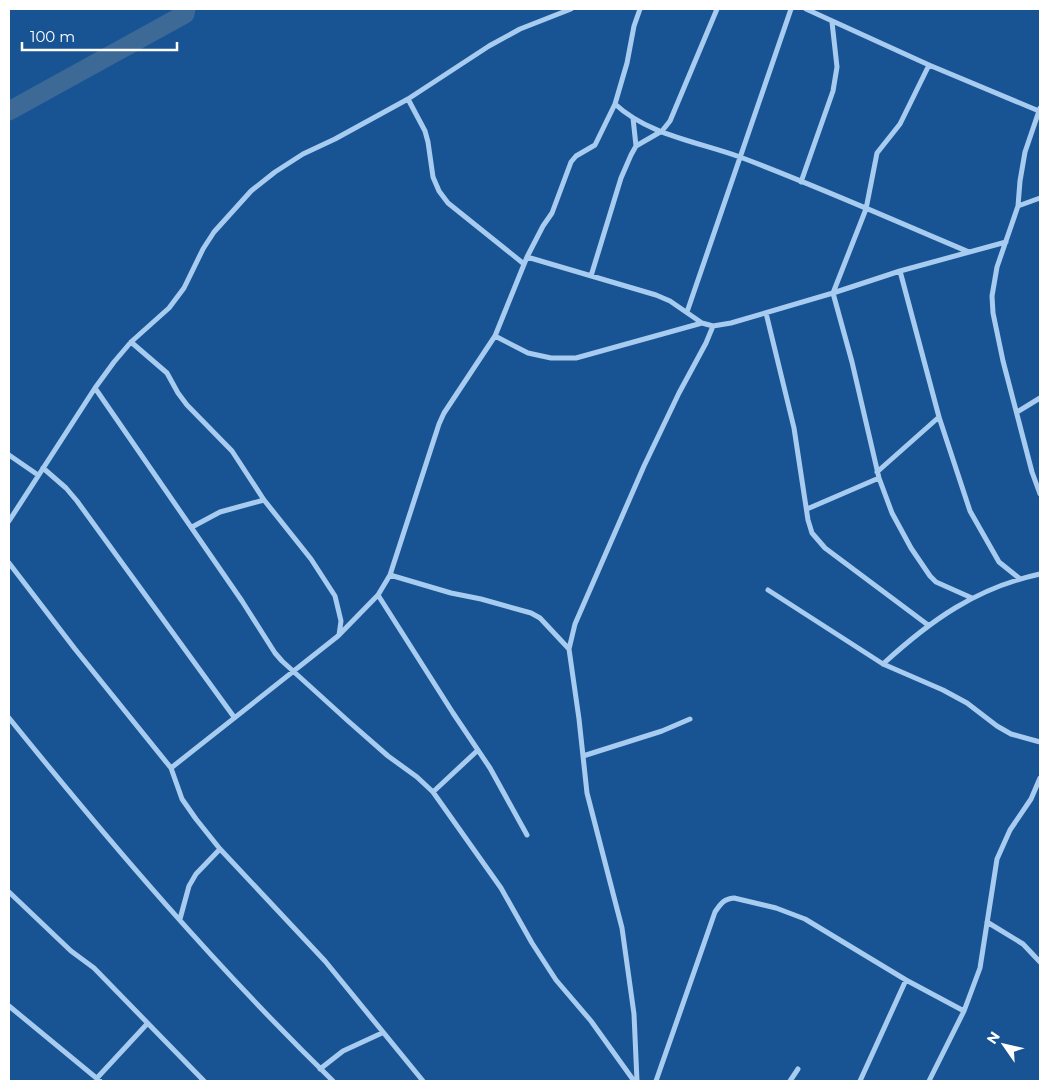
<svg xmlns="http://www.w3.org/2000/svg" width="1049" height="1090" font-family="Montserrat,sans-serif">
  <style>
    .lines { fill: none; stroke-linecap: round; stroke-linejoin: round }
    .river { stroke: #3d6997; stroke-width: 19 }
    .street { stroke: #a8ccf0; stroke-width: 5 }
  </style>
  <rect width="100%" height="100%" fill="#185494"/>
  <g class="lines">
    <!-- river -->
    <path class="river" d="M9,111L185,14L186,9"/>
    <!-- street -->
    <path class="street" d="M806,9L929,65L1039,111
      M929,65L900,124L877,153L866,209L833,293L852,362L879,478L892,513L911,548L930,576L936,582L972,598
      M408,99L425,131L428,142L433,177L439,191L448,203L524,264
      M615,104C648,135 699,142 740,157C817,186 893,220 969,252
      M1040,108L1025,152L1020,181L1018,206L997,267L992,296L993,313L1003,361L1032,472L1040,494
      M633,118L636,146
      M801,182L833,91L837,67L832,22
      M1018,206L1040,198
      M527,257L656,295L670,301L702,323
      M900,271L939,417L970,511L999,562L1019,578
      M591,276L621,178L631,155L636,146L662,131L670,121L717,9
      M687,312L791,9
      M766,313L794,428L808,520L812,533L825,548L928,625
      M495,336L528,353L551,358H576L702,323L713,326L731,323L833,293L900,271L1006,242
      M131,342L167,373L178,393L187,405L232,451L264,500L311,559L335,596L341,621L339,635
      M95,388L242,601L275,653L282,661L347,720L388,756L417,777L433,792L501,888L532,943L556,980L591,1021L634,1081
      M1017,412L1040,398
      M9,455L38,475
      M43,468L66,488L77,501L234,717
      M877,472L939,417
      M807,509L879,478
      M9,521L95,388L114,362L131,342L169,308L184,288L203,249L214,232L251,191L275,172L303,154L335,139L408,99L489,46L520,29L571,9
      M192,527L220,512L264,500
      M9,563L75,649L171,768L182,799L196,819L220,849L325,961L423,1081
      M390,575L451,593L481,599L531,613L540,618L569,649
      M768,590L883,664L943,690L967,703L997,726L1011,734L1040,742
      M378,595L453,713L490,768L527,835
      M883,664C931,620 976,588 1040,574
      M9,718C111,844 217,968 333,1081
      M583,756L662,731L690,719
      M171,768L338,636L378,595L390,575L439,424L444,413L495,336L527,257L543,226L552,213L571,162L576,156L595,145L615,104L627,63L634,26L640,9
      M433,792L478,750
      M9,892L71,951L94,968L204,1081
      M180,919L189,886L196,874L220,849
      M987,922L1023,944L1040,962
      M9,1006L100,1081
      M320,1069L343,1051L382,1033
      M97,1078L147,1024
      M637,1081L634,1014L622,928L587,793L579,719L569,649L575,624L644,466L679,393L706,343L713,326
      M656,1081L715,912C721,903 724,899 734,898L776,908L805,919L906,980L964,1011
      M790,1081L798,1069
      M860,1081L906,980
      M929,1081L964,1011L980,968L997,859L1010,830L1031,799L1040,778"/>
  </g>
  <!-- border -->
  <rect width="1049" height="1090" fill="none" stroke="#ffffff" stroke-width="20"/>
  <!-- north arrow -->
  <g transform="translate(1004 1045) rotate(304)" stroke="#185494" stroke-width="4" paint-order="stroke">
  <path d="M0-4L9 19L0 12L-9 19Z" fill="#ffffff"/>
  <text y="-8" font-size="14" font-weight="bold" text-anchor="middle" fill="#ffffff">N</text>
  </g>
  <!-- scale -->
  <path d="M22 42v8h155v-8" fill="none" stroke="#ffffff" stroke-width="2.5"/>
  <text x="30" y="42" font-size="15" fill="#ffffff" stroke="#185494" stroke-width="4" paint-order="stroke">100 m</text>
</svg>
